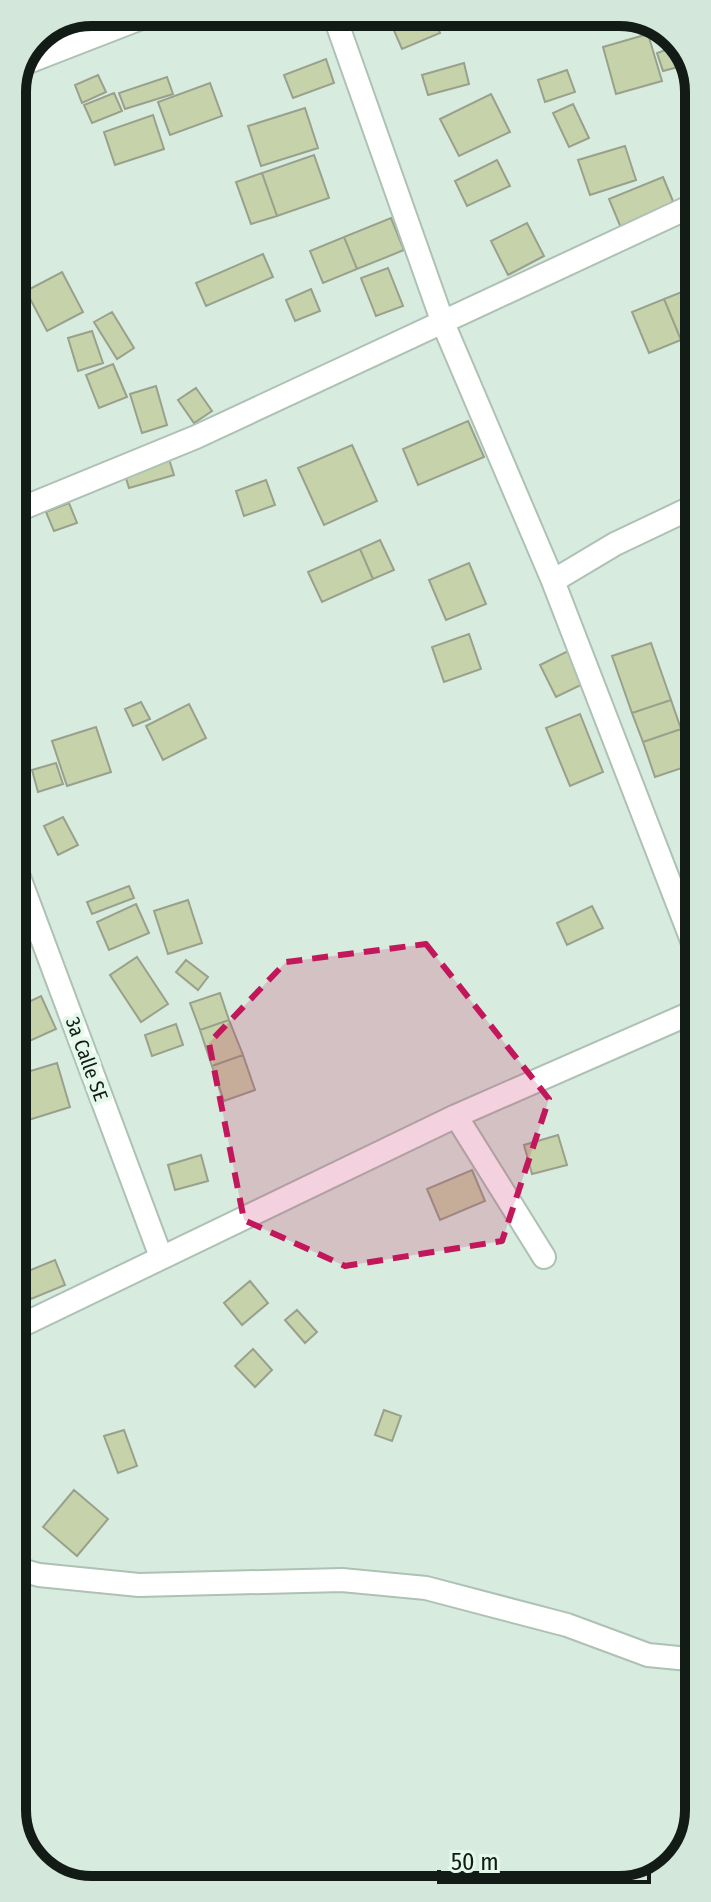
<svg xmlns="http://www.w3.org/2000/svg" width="711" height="1902" font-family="'Fira Sans Condensed',sans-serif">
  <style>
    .building { fill: #c6d3aa; stroke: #99a08c; stroke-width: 2 }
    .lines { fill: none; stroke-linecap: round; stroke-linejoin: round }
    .minor-casing { stroke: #adc1b4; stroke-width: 26 }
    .minor { stroke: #fff; stroke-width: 22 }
    .marked { fill: #c2185b; fill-opacity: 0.2; stroke: #c2185b; stroke-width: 6; stroke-dasharray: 16 10; stroke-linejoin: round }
    .labels { text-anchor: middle; stroke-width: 8; stroke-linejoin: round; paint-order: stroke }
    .street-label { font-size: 20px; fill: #131b16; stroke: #e4f9eb }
    .rim { fill: none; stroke: #131b16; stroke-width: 10 }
  </style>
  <rect width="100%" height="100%" fill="#d7ebde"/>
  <!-- building -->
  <path class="building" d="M386,12H431L440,33L402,49Z
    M648,34L662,81L616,94L603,47Z
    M671,48L678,67L663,71L657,53Z
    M326,59L334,83L293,98L284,75Z
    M464,63L469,84L428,95L422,75Z
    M567,70L575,92L545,102L538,80Z
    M98,75L106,92L82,103L75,85Z
    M167,77L173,94L125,109L119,93Z
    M210,83L222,116L170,135L158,102Z
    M114,93L122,111L92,123L84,105Z
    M491,94L510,132L459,156L440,119Z
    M573,104L589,138L569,147L553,113Z
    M305,108L318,148L261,166L248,126Z
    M153,115L164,149L115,165L104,132Z
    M625,146L636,180L590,195L578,160Z
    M314,155L329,198L277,216L262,173Z
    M497,160L510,186L467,206L455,181Z
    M262,173L277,216L251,224L236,182Z
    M663,177L675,206L621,228L609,199Z
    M391,218L404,250L357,269L344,237Z
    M527,223L544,256L508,275L491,241Z
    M344,237L357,269L323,283L310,251Z
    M263,254L273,277L206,306L196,283Z
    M388,268L403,306L376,316L361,278Z
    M62,272L83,312L47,331L26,291Z
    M697,286V333L681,340L664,299Z
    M311,289L320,311L295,321L286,300Z
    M664,299L681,340L649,353L632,312Z
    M112,312L134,348L117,359L94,322Z
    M92,331L103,363L78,371L68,338Z
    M113,364L127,397L99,408L86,375Z
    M156,386L167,425L142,433L130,394Z
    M196,388L212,411L194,423L178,400Z
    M468,421L484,457L418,485L403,449Z
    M352,445L377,501L324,525L298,468Z
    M169,459L174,475L129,488L124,472Z
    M266,480L275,505L244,516L236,491Z
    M69,503L77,523L54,531L46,512Z
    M380,540L394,570L373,579L360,549Z
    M360,549L373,579L322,602L308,572Z
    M469,563L486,604L446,620L429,580Z
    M469,634L481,669L444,682L432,647Z
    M651,643L671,700L632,713L612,656Z
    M570,650L587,682L556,697L540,665Z
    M671,700L681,729L643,742L632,713Z
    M141,702L150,719L133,726L125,709Z
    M189,704L206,738L163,760L146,726Z
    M580,714L603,772L570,786L546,728Z
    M96,727L111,772L67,786L52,741Z
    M681,729L694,764L655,777L643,742Z
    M56,763L63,784L38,792L32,770Z
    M63,817L78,845L58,855L44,826Z
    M697,825V858L688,828Z
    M129,886L134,898L92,914L87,902Z
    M188,900L202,943L168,954L154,911Z
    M136,904L149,933L109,950L97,922Z
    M592,906L603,928L567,945L557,923Z
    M137,957L168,1004L141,1022L110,975Z
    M186,960L208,977L198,990L176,972Z
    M220,993L229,1020L200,1030L190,1003Z
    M41,996L56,1029L14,1048V1009Z
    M229,1020L243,1055L212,1066L200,1030Z
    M176,1024L183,1045L152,1056L145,1035Z
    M243,1055L255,1090L224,1101L212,1066Z
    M57,1063L70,1107L19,1123L14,1104V1076Z
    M558,1135L567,1165L532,1174L524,1145Z
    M201,1155L208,1181L175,1190L168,1165Z
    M472,1170L485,1201L440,1220L427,1189Z
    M55,1260L65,1285L31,1299L21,1274Z
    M250,1281L268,1303L242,1325L224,1303Z
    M297,1310L317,1332L305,1343L285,1320Z
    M253,1349L272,1370L255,1387L235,1366Z
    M384,1410L401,1416L392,1441L375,1435Z
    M124,1430L137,1466L118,1473L104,1436Z
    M74,1490L108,1519L77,1556L43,1527Z"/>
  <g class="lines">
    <!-- minor casing -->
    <g class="minor-casing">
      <path id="minor" d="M333,12L443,323L553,581L698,956
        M23,64L157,12
        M13,512L196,437L696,204
        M553,581L615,544L697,505
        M13,861L161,1257
        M456,1116L544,1257
        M14,1329L456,1116L698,1010
        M14,1568L39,1575L139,1585L342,1580L426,1588L567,1625L648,1655L699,1660"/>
    </g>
    <!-- minor -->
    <use href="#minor" class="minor"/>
  </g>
  <!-- marked area -->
  <path class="marked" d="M426,944L549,1099L502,1241L345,1266L244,1220L209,1043L286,962Z"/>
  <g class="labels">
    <!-- street labels -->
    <g class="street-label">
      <text transform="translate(87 1059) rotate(70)" y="7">3a Calle SE</text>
    </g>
  </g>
  <!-- crop -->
  <path d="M0 0H711V1902H0ZM92 26H619A66 66 0 0 1 685 92V1810A66 66 0 0 1 619 1876H92A66 66 0 0 1 26 1810V92A66 66 0 0 1 92 26Z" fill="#d3e7da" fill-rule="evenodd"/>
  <path class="rim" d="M92 26H619A66 66 0 0 1 685 92V1810A66 66 0 0 1 619 1876H92A66 66 0 0 1 26 1810V92A66 66 0 0 1 92 26Z"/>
  <!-- scale -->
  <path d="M439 1870v12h210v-12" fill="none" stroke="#131b16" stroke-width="4"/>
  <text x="451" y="1870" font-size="24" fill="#131b16" stroke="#e4f9eb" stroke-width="6" paint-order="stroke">50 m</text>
</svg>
